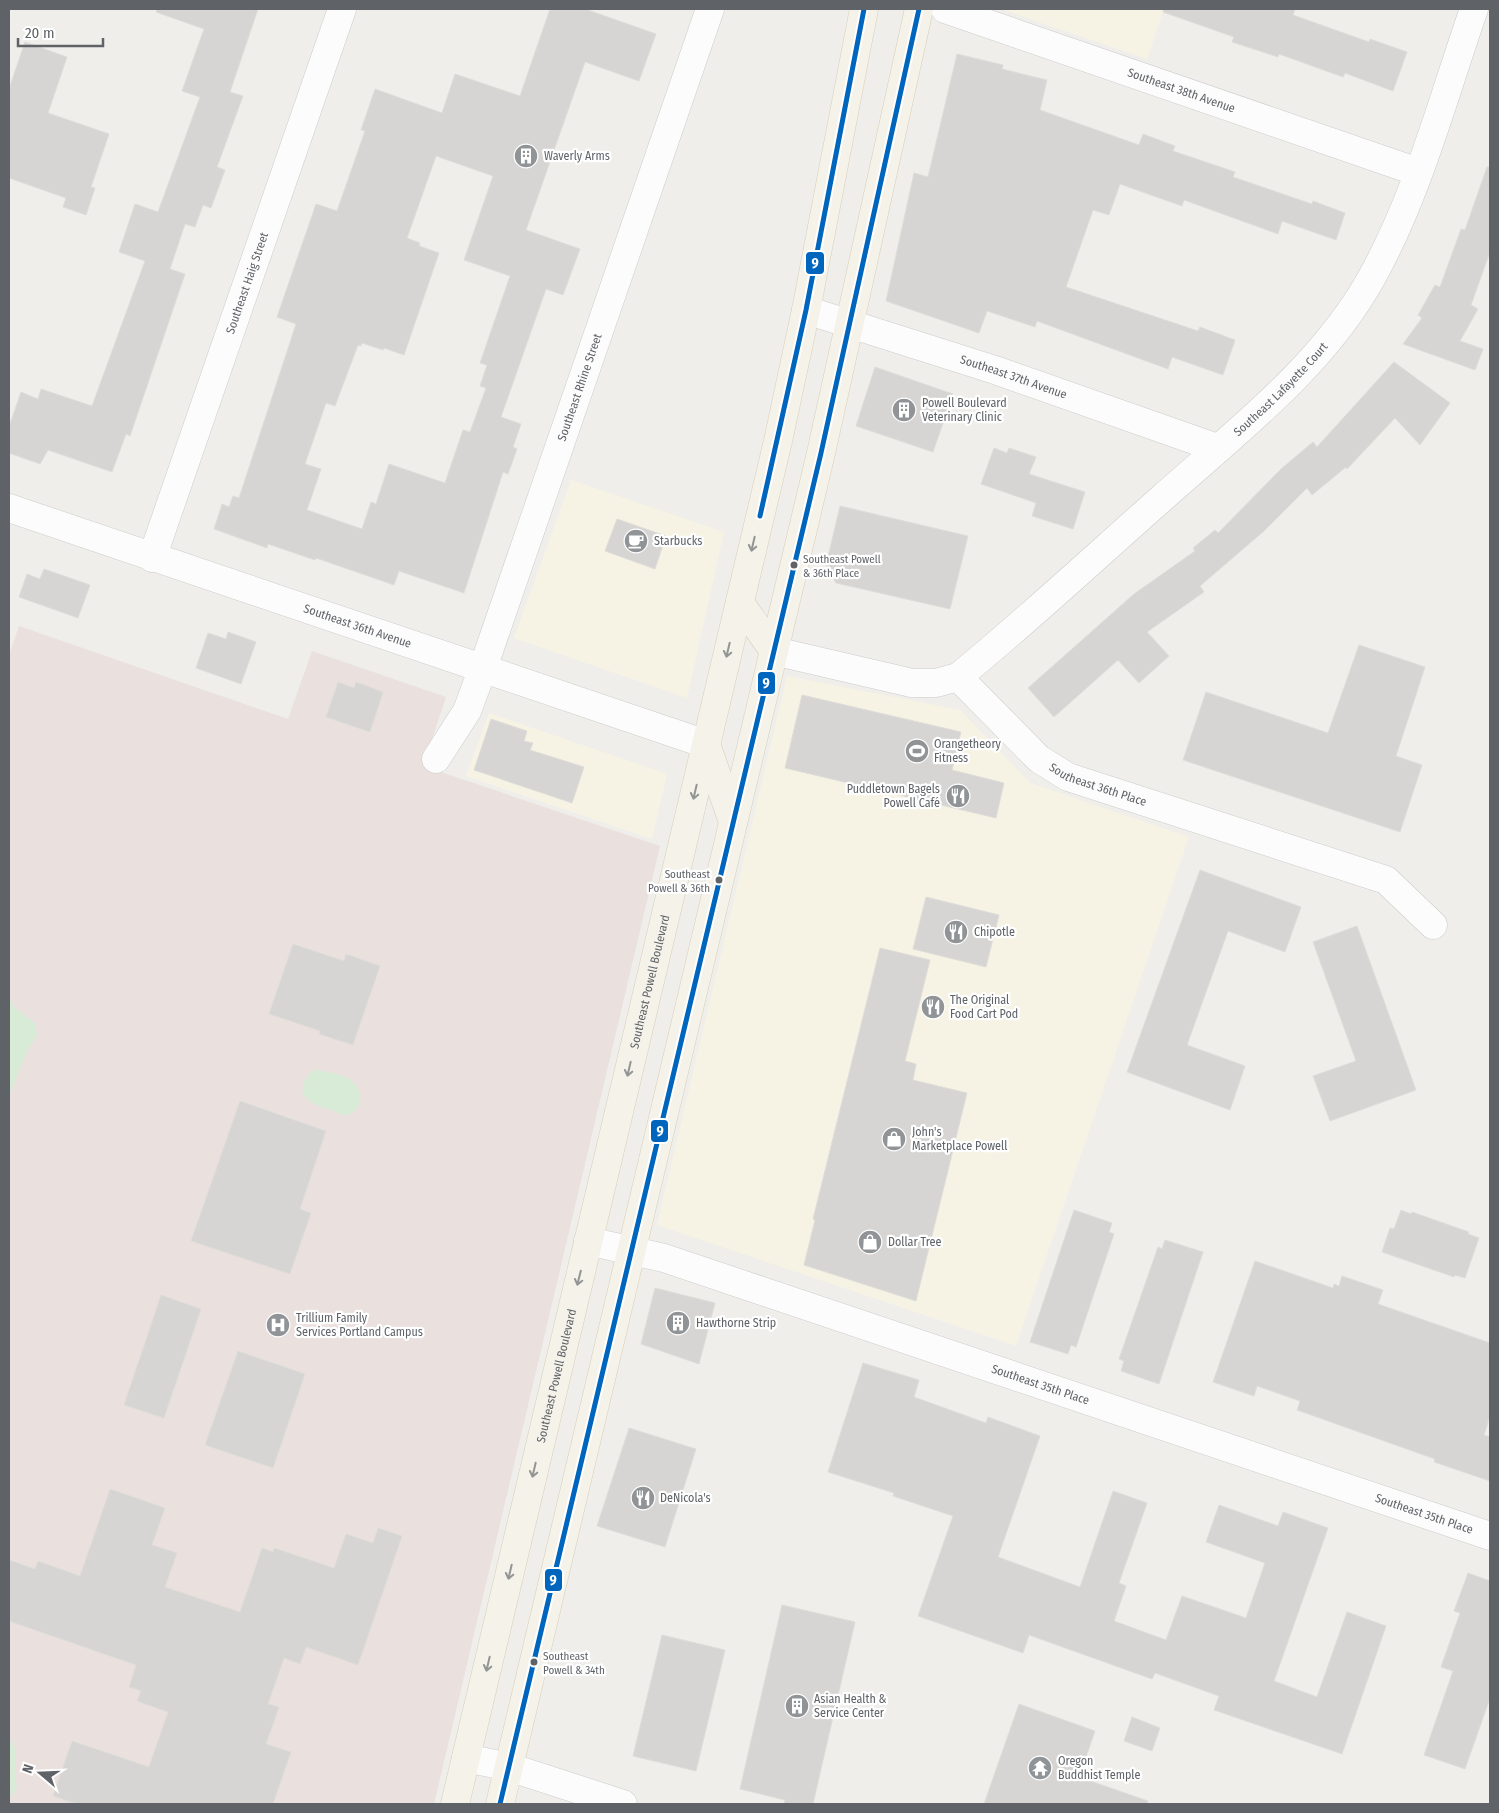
<svg xmlns="http://www.w3.org/2000/svg" width="1499" height="1813" font-family="'Fira Sans Condensed',sans-serif">
  <style>
    .commercial { fill: #f7f3e4 }
    .medical { fill: #eae0de }
    .green { fill: #d8ebd6 }
    .building { fill: #d6d5d3; stroke: #deddd9; fill-rule: evenodd }
    .lines { fill: none; stroke-linecap: round; stroke-linejoin: round }
    .street-casing { stroke: #cbcccc; stroke-width: 29 }
    .primary-casing { stroke: #d7ceb8; stroke-width: 29 }
    .street { stroke: #fdfcfc; stroke-width: 28 }
    .primary { stroke: #f4f2e9; stroke-width: 28 }
    .bus-1-casing { stroke: #fff; stroke-width: 9 }
    .bus-1 { stroke: #0065bd; stroke-width: 5 }
    .oneway { stroke: #939595 }
    .bus-dot { fill: #5f6368; stroke: #fff; stroke-width: 2 }
    .labels { text-anchor: middle; stroke-width: 4.5; stroke-linejoin: round; paint-order: stroke }
    .bus-label { font-size: 11px; fill: #5f6368; stroke: #fff; text-anchor: start }
    .street-label { font-size: 12px; fill: #5f6368; stroke: #fff }
    .poi-label { font-size: 12px; fill: #5f6368; stroke: #fff; text-anchor: start }
    .line-badge { stroke: #fff; stroke-width: 2 }
    .badge-label { font-size: 14px; text-anchor: middle; font-weight: bold; fill: #fff }
  </style>
  <rect width="100%" height="100%" fill="#efeeea"/>
  <!-- commercial -->
  <path class="commercial" d="M1001,9H1164L1147,59Z
    M571,480L724,532L687,698L514,638Z
    M787,676L960,710L1030,783L1189,837L1016,1346L657,1225Z
    M489,713L667,774L652,839L466,776Z"/>
  <!-- medical -->
  <path class="medical" d="M19,626L288,719L312,651L446,697L423,766L660,846L434,1804H9V655Z"/>
  <!-- green -->
  <path class="green" d="M9,996L14,1007L35,1023L37,1035L26,1053L9,1097Z
    M313,1070C326,1071 348,1074 356,1085C363,1094 361,1114 346,1115C342,1115 336,1112 331,1110C309,1104 290,1093 313,1070Z
    M9,1737C23,1758 10,1764 17,1787L9,1799Z"/>
  <!-- building -->
  <path class="building" d="M157,9H258L230,92L243,96L217,167L225,170L211,208L203,205L195,227L185,224L170,269L185,274L130,436L126,434L112,472L48,450L40,464L9,453V427L21,392L38,399L41,389L92,406L145,261L119,252L135,204L158,212L200,97L182,91L204,29L156,12Z
    M550,9H585L656,34L639,81L585,62L526,230L580,249L563,295L546,289L501,417L521,424L513,447L517,449L508,474L503,472L464,593L399,571L394,585L316,558L315,560L268,544L267,548L214,529L222,504L229,507L233,496L239,498L296,324L277,317L316,204L337,211L365,131L361,130L375,89L442,113L455,74L520,96ZM436,156L493,176L464,260L510,276L480,363L487,365L480,386L486,388L470,432L463,430L445,483L389,464L376,504L371,502L362,529L307,510L321,469L305,464L326,403L335,406L358,345L361,346L362,343L383,350L384,348L404,355L439,253L419,246L420,243L407,238Z
    M1164,9H1295L1293,15L1369,42L1370,39L1407,52L1393,91L1345,73L1343,77L1279,54L1278,57L1232,42L1234,37L1163,12Z
    M25,42L67,57L48,113L109,134L91,187L95,188L86,215L63,207L66,198L9,178V89Z
    M957,54L1003,65L1002,69L1047,80L1040,110L1139,145L1143,134L1175,146L1173,151L1235,172L1233,177L1312,204L1313,201L1345,213L1336,240L1282,221L1278,234L1184,200L1182,206L1120,184L1109,215L1093,210L1066,287L1198,331L1200,327L1235,340L1223,375L1172,357L1168,369L1037,321L1035,327L987,311L979,333L886,301L914,173L928,177Z
    M1487,167H1490V252L1471,305L1478,309L1460,341L1483,349L1475,370L1403,344L1422,318L1418,315L1435,285L1440,287L1461,229L1465,230Z
    M1394,362L1450,403L1420,445L1395,418L1347,469L1346,467L1312,495L1307,488L1264,531L1200,586L1204,592L1147,632L1169,656L1139,683L1118,660L1054,717L1028,688L1134,594L1195,551L1193,548L1215,530L1218,533L1281,469L1313,442L1317,447Z
    M875,367L953,394L933,452L856,426Z
    M994,448L1007,453L1009,448L1036,457L1029,474L1085,492L1073,529L1032,516L1036,503L981,484Z
    M840,506L968,536L950,609L836,583L826,565Z
    M617,519L666,536L655,569L605,551Z
    M44,569L90,585L78,618L19,597L27,574L40,579Z
    M228,632L256,642L241,684L196,668L208,633L226,639Z
    M1359,645L1425,667L1396,756L1422,765L1400,832L1183,760L1206,692L1328,733Z
    M338,682L354,688L356,682L383,692L370,732L326,717Z
    M802,695L961,732L952,770L1004,783L996,818L785,768Z
    M491,719L527,731L524,741L533,743L530,750L584,767L572,803L474,770Z
    M1200,870L1301,907L1285,952L1228,931L1187,1045L1245,1066L1230,1110L1127,1072Z
    M926,897L999,915L986,967L913,949Z
    M1357,926L1416,1090L1330,1121L1313,1076L1356,1061L1313,942Z
    M293,944L344,961L346,954L380,966L353,1045L319,1034L320,1031L269,1014Z
    M880,948L930,960L905,1061L916,1064L913,1080L967,1093L916,1301L804,1265L815,1220L813,1219Z
    M240,1101L326,1131L300,1209L311,1213L290,1274L191,1241Z
    M1074,1210L1112,1223L1109,1232L1114,1234L1076,1347L1071,1345L1068,1354L1030,1342Z
    M1401,1210L1411,1214L1412,1212L1469,1232L1468,1234L1479,1238L1465,1278L1455,1275L1454,1277L1382,1252L1390,1228L1394,1229Z
    M1165,1240L1203,1252L1159,1384L1121,1371L1124,1361L1119,1359L1158,1247L1162,1249Z
    M1255,1261L1333,1288L1334,1284L1339,1286L1342,1276L1383,1290L1378,1304L1490,1343V1416L1484,1435L1490,1437V1481L1434,1462L1435,1459L1297,1410L1300,1401L1257,1386L1254,1396L1213,1382Z
    M655,1288L715,1303L699,1364L641,1344Z
    M161,1295L201,1309L164,1418L124,1405Z
    M238,1351L305,1374L273,1468L205,1445Z
    M863,1363L919,1380L914,1397L986,1423L988,1417L1040,1436L998,1557L1080,1587L1113,1491L1147,1503L1119,1583L1126,1586L1114,1621L1166,1640L1182,1596L1246,1618L1265,1563L1206,1542L1219,1505L1278,1526L1283,1512L1328,1528L1274,1681L1317,1697L1347,1612L1386,1626L1342,1754L1214,1710L1219,1696L1155,1673L1152,1679L1029,1635L1023,1653L918,1616L953,1516L893,1496L894,1493L828,1472Z
    M629,1428L696,1449L665,1547L597,1526Z
    M110,1489L165,1508L152,1545L177,1553L165,1587L240,1612L262,1548L273,1552L274,1548L334,1568L346,1534L373,1543L378,1528L402,1536L358,1665L306,1647L300,1664L284,1658L268,1704L279,1707L266,1744L291,1752L273,1804H77L53,1796L72,1741L149,1767L168,1712L137,1701L141,1691L129,1687L136,1665L9,1621V1560L35,1569L38,1561L80,1576Z
    M1468,1573L1490,1581V1698L1465,1769L1424,1755L1453,1671L1441,1667L1460,1613L1454,1611Z
    M782,1605L855,1622L813,1804H784L785,1800L740,1789Z
    M662,1635L725,1650L696,1771L633,1756Z
    M1019,1704L1095,1731L1079,1777L1148,1801L1147,1804H984Z
    M1132,1717L1160,1728L1152,1751L1124,1741Z"/>
  <g class="lines">
    <!-- street casing -->
    <g class="street-casing">
      <g id="street">
        <path id="s1" d="M945,9L1418,172"/>
        <path id="s2" d="M806,310L995,370L1217,448"/>
        <path id="s3" d="M9,508L706,744"/>
        <path id="s4" d="M152,558L342,9"/>
        <path id="s5" d="M774,651L912,683H936L958,677C1028,620 1094,558 1161,499C1236,432 1323,366 1372,277C1418,194 1443,98 1474,9"/>
        <path id="s6" d="M958,677L1039,759L1068,777L1386,880L1433,925"/>
        <path id="s7" d="M436,759L467,711L483,668L710,9"/>
        <path id="s8" d="M588,1241L664,1258L1490,1536"/>
        <path d="M466,1758L509,1767L623,1804"/>
      </g>
    </g>
    <!-- primary casing -->
    <g class="primary-casing">
      <g id="primary">
        <path d="M740,603L774,651"/>
        <path d="M706,744L733,822"/>
        <path id="s9" d="M455,1804L778,441L806,310L864,9"/>
        <path d="M500,1804L821,453L919,9"/>
      </g>
    </g>
    <!-- street -->
    <use href="#street" class="street"/>
    <!-- primary -->
    <use href="#primary" class="primary"/>
    <!-- bus-1 casing -->
    <g class="bus-1-casing">
      <path id="bus-1" d="M760,516L806,310L864,9
        M500,1804L821,453L919,9"/>
    </g>
    <!-- bus-1 -->
    <use href="#bus-1" class="bus-1"/>
  </g>
  <!-- one-way arrows -->
  <defs><path id="oneway-shaft" d="M-6 0H5M1.5-3L5.5 0L1.5 3" fill="none" stroke-width="1.6" stroke-linecap="round" stroke-linejoin="round" transform="scale(1.25)"/></defs>
  <g class="oneway">
    <use href="#oneway-shaft" transform="translate(753 544) rotate(103)"/>
    <use href="#oneway-shaft" transform="translate(728 650) rotate(103)"/>
    <use href="#oneway-shaft" transform="translate(695 792) rotate(103)"/>
    <use href="#oneway-shaft" transform="translate(629 1069) rotate(103)"/>
    <use href="#oneway-shaft" transform="translate(579 1278) rotate(104)"/>
    <use href="#oneway-shaft" transform="translate(534 1470) rotate(103)"/>
    <use href="#oneway-shaft" transform="translate(510 1572) rotate(103)"/>
    <use href="#oneway-shaft" transform="translate(488 1664) rotate(103)"/>
  </g>
  <!-- icons -->
  <defs>
    <g id="building-disc" transform="scale(1.25)"><circle r="9.5" fill="#919496" stroke="#fff"/><path d="M-4-6H4V6H1V3H-1V6H-4ZM-2.5-4.3h1.7v1.8h-1.7ZM.8-4.3h1.7v1.8H.8ZM-2.5-1h1.7V.8h-1.7ZM.8-1h1.7V.8H.8Z" fill="#fff"/></g>
    <g id="cafe-disc" transform="scale(1.25)"><circle r="9.5" fill="#919496" stroke="#fff"/><path d="M-5.5-4.5H6V0H3Q3 3.5 0 3.5H-2.5Q-5.5 3.5-5.5 0ZM3-3.2v2h1.7v-2ZM-6 4.5H4V6H-6Z" fill="#fff"/></g>
    <g id="stadium-disc" transform="scale(1.25)"><circle r="9.5" fill="#919496" stroke="#fff"/><path d="M0-5a6.5 5 0 1 0 0 10a6.5 5 0 1 0 0-10ZM-3.5-1.8h7v3.6h-7Z" fill="#fff"/></g>
    <g id="restaurant-disc" transform="scale(1.25)"><circle r="9.5" fill="#919496" stroke="#fff"/><path d="M-5-6h1v4h1v-4h1v4h1v-4h1v5L-1.5 .5V6h-2V.5L-5-1ZM5-6V6H3V1.5H1.5Q1.5-4 5-6Z" fill="#fff"/></g>
    <g id="shop-disc" transform="scale(1.25)"><circle r="9.5" fill="#919496" stroke="#fff"/><path d="M-5-2.5h2.3a2.7 3.5 0 0 1 5.4 0H5L5.5 6h-11ZM-1.5-2.5h3a1.5 2.3 0 0 0-3 0Z" fill="#fff"/></g>
    <g id="hospital-disc" transform="scale(1.25)"><circle r="9.5" fill="#919496" stroke="#fff"/><path d="M-5-5h3v3.5h4V-5h3V5h-3V1.5h-4V5h-3Z" fill="#fff"/></g>
    <g id="temple-disc" transform="scale(1.25)"><circle r="9.5" fill="#919496" stroke="#fff"/><path d="M0-6L5-2H3V0L6.5 2.5H4V6H1.5V3h-3V6H-4V2.5H-6.5L-3 0V-2H-5Z" fill="#fff"/></g>
  </defs>
  <g fill-rule="evenodd">
    <use href="#building-disc" x="526" y="156"/>
    <use href="#building-disc" x="904" y="410"/>
    <use href="#cafe-disc" x="636" y="541"/>
    <use href="#stadium-disc" x="917" y="751"/>
    <use href="#restaurant-disc" x="958" y="796"/>
    <use href="#restaurant-disc" x="956" y="932"/>
    <use href="#restaurant-disc" x="933" y="1007"/>
    <use href="#shop-disc" x="894" y="1139"/>
    <use href="#shop-disc" x="870" y="1242"/>
    <use href="#building-disc" x="678" y="1323"/>
    <use href="#hospital-disc" x="278" y="1325"/>
    <use href="#restaurant-disc" x="643" y="1498"/>
    <use href="#building-disc" x="797" y="1706"/>
    <use href="#temple-disc" x="1040" y="1768"/>
  </g>
  <!-- markers -->
  <g class="bus-dot">
    <circle cx="794" cy="565" r="4.5"/>
    <circle cx="719" cy="880" r="4.5"/>
    <circle cx="534" cy="1662" r="4.5"/>
  </g>
  <g class="labels">
    <!-- bus labels -->
    <g class="bus-label">
      <text x="803" y="563">Southeast Powell<tspan x="803" dy="14">&amp; 36th Place</tspan></text>
      <text x="710" y="878" text-anchor="end">Southeast<tspan x="710" dy="14">Powell &amp; 36th</tspan></text>
      <text x="543" y="1660">Southeast<tspan x="543" dy="14">Powell &amp; 34th</tspan></text>
    </g>
    <!-- street labels -->
    <g class="street-label">
      <text dy="4" stroke="none"><textPath href="#s1" startOffset="250">Southeast 38th Avenue</textPath></text>
      <text dy="4" stroke="none"><textPath href="#s4" startOffset="291">Southeast Haig Street</textPath></text>
      <text dy="4" stroke="none"><textPath href="#s2" startOffset="218">Southeast 37th Avenue</textPath></text>
      <text dy="4" stroke="none"><textPath href="#s7" startOffset="400">Southeast Rhine Street</textPath></text>
      <text dy="4" stroke="none"><textPath href="#s5" startOffset="621">Southeast Lafayette Court</textPath></text>
      <text dy="4" stroke="none"><textPath href="#s3" startOffset="368">Southeast 36th Avenue</textPath></text>
      <text dy="4" stroke="none"><textPath href="#s6" startOffset="180">Southeast 36th Place</textPath></text>
      <text dy="4" stroke="none"><textPath href="#s9" startOffset="845">Southeast Powell Boulevard</textPath></text>
      <text dy="4" stroke="none"><textPath href="#s9" startOffset="440">Southeast Powell Boulevard</textPath></text>
      <text dy="4" stroke="none"><textPath href="#s8" startOffset="475">Southeast 35th Place</textPath></text>
      <text dy="4" stroke="none"><textPath href="#s8" startOffset="880">Southeast 35th Place</textPath></text>
    </g>
    <!-- poi labels -->
    <g class="poi-label">
      <text x="544" y="160">Waverly Arms</text>
      <text x="922" y="407">Powell Boulevard<tspan x="922" dy="14">Veterinary Clinic</tspan></text>
      <text x="654" y="545">Starbucks</text>
      <text x="934" y="748">Orangetheory<tspan x="934" dy="14">Fitness</tspan></text>
      <text x="940" y="793" text-anchor="end">Puddletown Bagels<tspan x="940" dy="14">Powell Café</tspan></text>
      <text x="974" y="936">Chipotle</text>
      <text x="950" y="1004">The Original<tspan x="950" dy="14">Food Cart Pod</tspan></text>
      <text x="912" y="1136">John's<tspan x="912" dy="14">Marketplace Powell</tspan></text>
      <text x="888" y="1246">Dollar Tree</text>
      <text x="296" y="1322">Trillium Family<tspan x="296" dy="14">Services Portland Campus</tspan></text>
      <text x="696" y="1327">Hawthorne Strip</text>
      <text x="660" y="1502">DeNicola's</text>
      <text x="814" y="1703">Asian Health &amp;<tspan x="814" dy="14">Service Center</tspan></text>
      <text x="1058" y="1765">Oregon<tspan x="1058" dy="14">Buddhist Temple</tspan></text>
    </g>
  </g>
  <g class="line-badge">
    <rect x="805" y="251" width="20" height="24" rx="5" fill="#0065bd"/>
    <rect x="757" y="671" width="19" height="24" rx="5" fill="#0065bd"/>
    <rect x="650" y="1119" width="19" height="24" rx="5" fill="#0065bd"/>
    <rect x="544" y="1568" width="19" height="24" rx="5" fill="#0065bd"/>
  </g>
  <g class="badge-label">
    <text x="815" y="268">9</text>
    <text x="766" y="688">9</text>
    <text x="660" y="1136">9</text>
    <text x="553" y="1585">9</text>
  </g>
  <!-- border -->
  <rect width="1499" height="1813" fill="none" stroke="#5f6368" stroke-width="20"/>
  <!-- north arrow -->
  <g transform="translate(40 1773) rotate(289)" stroke="#ffffff" stroke-width="4" paint-order="stroke">
  <path d="M0-4L9 19L0 12L-9 19Z" fill="#5f6368"/>
  <text y="-8" font-size="14" font-weight="bold" text-anchor="middle" fill="#5f6368">N</text>
  </g>
  <!-- scale -->
  <path d="M18 38v8h85v-8" fill="none" stroke="#5f6368" stroke-width="2.5"/>
  <text x="25" y="38" font-size="15" fill="#5f6368" stroke="#ffffff" stroke-width="4" paint-order="stroke">20 m</text>
</svg>
